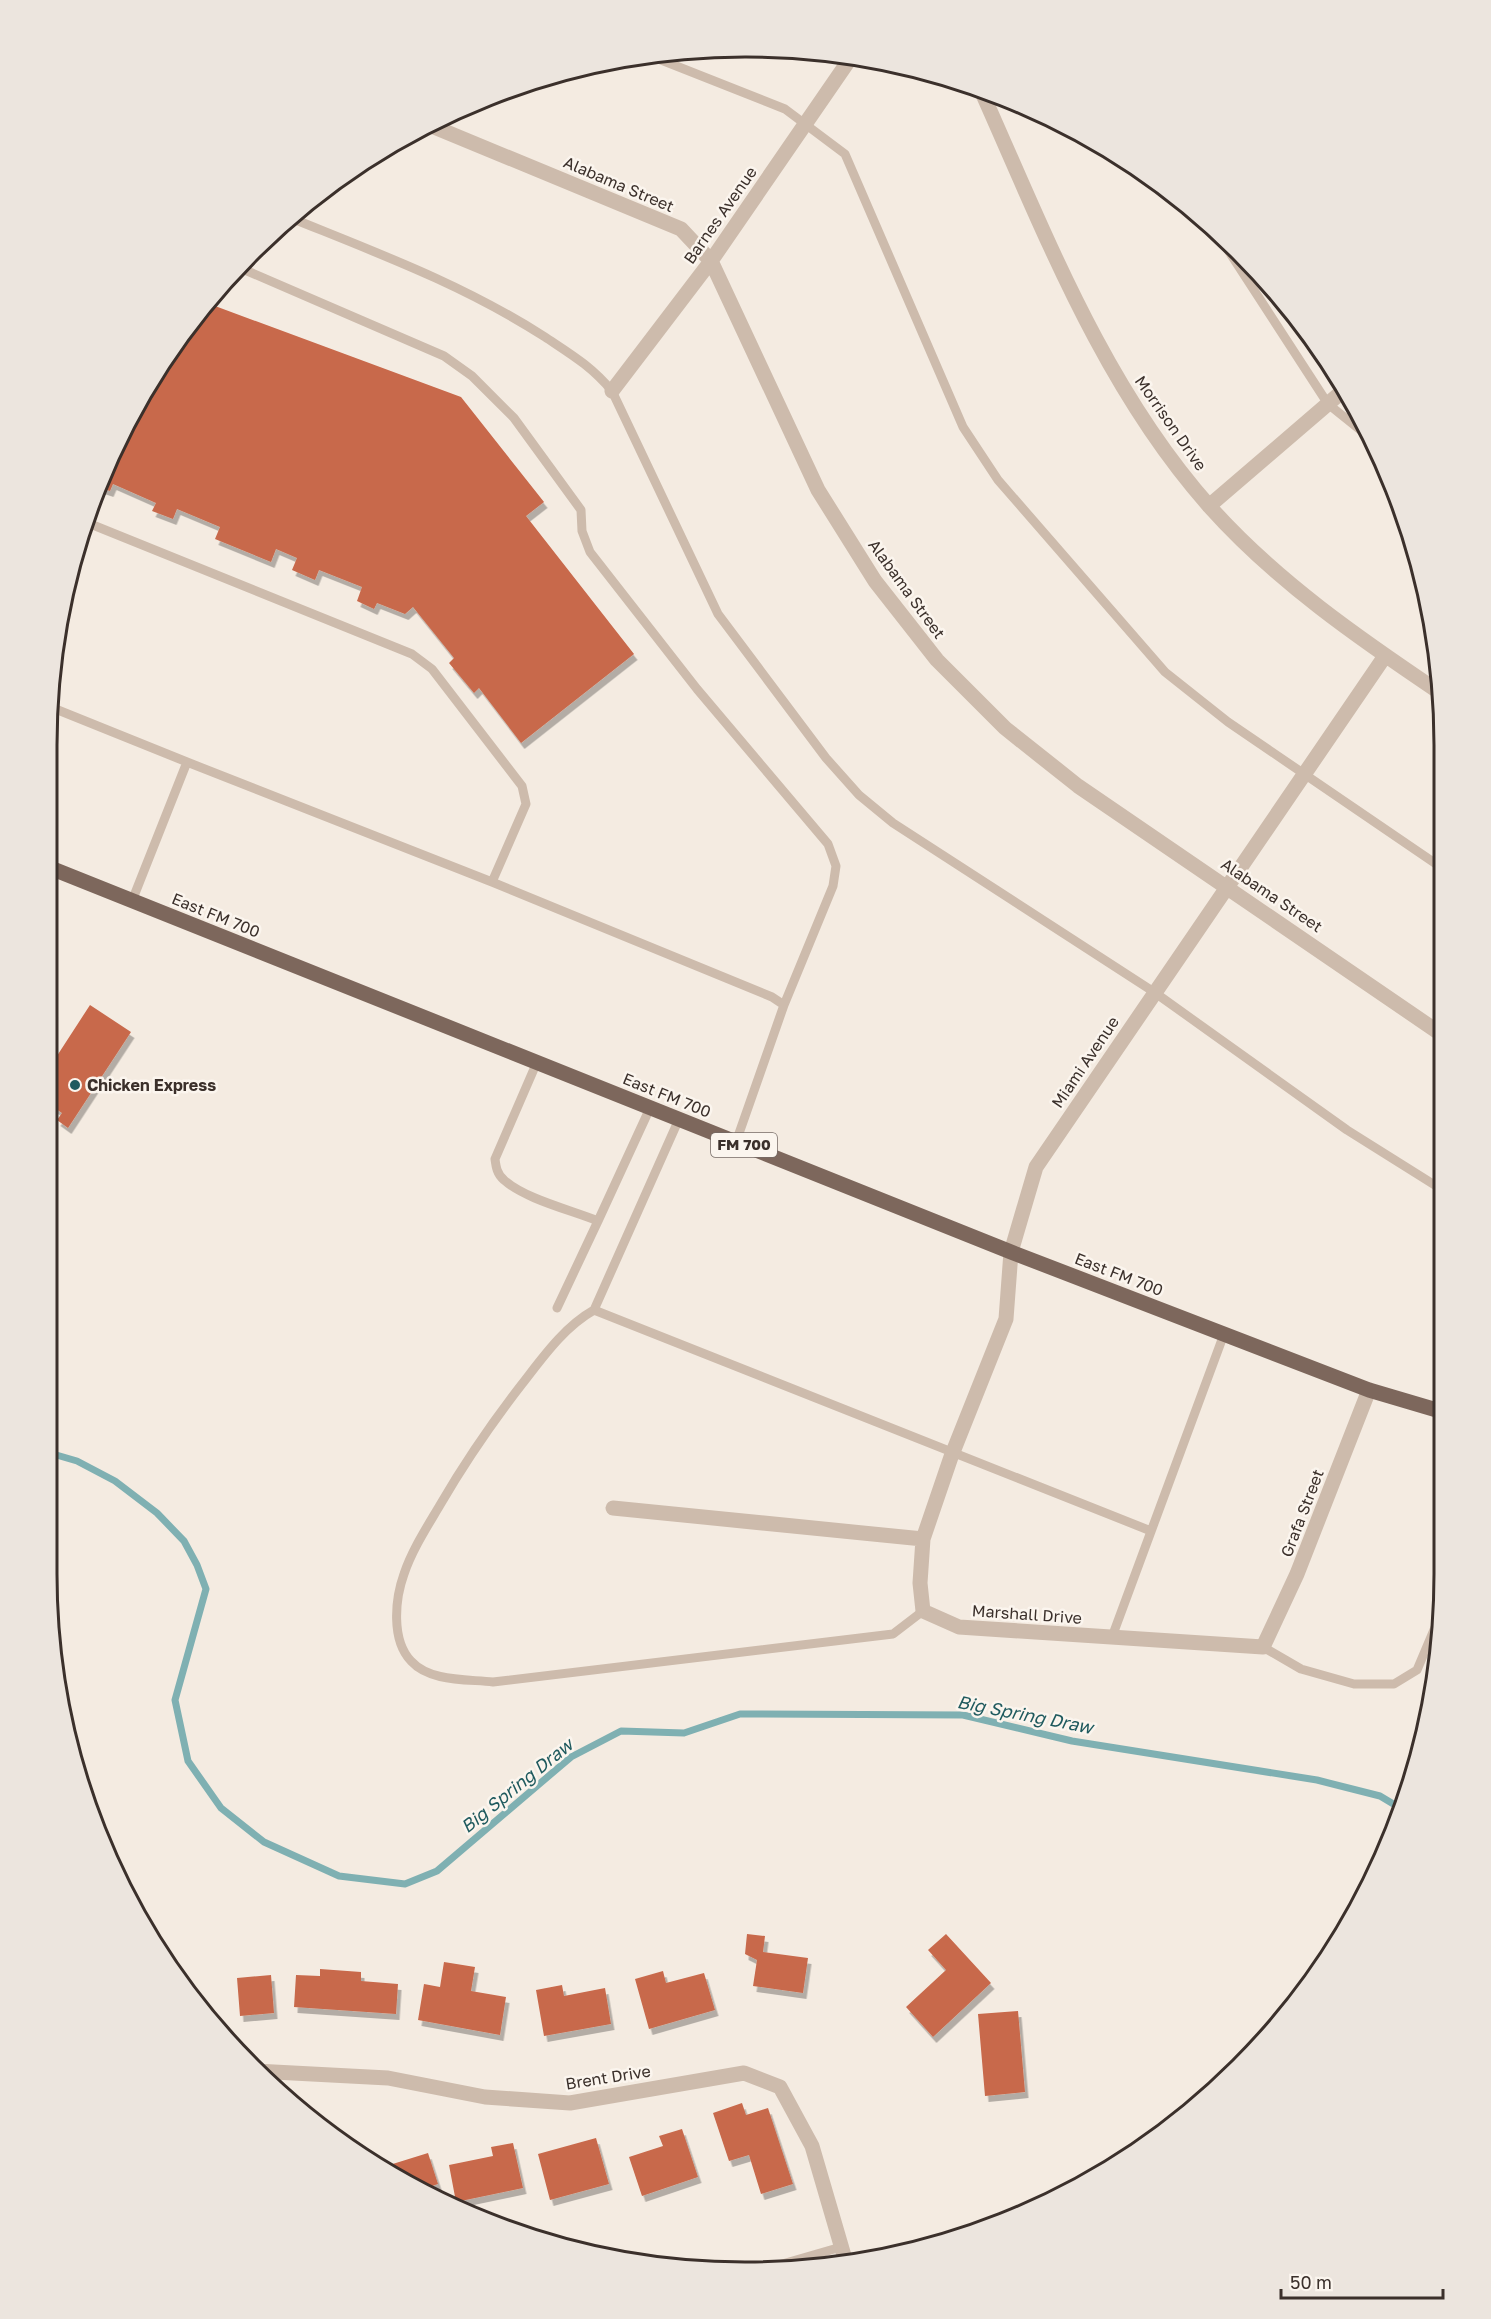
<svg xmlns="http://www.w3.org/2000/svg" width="1491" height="2319" font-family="'Golos Text',sans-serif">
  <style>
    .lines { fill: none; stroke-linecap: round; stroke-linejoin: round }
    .stream { stroke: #7fb0b2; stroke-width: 7 }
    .building { fill: #c8694b; filter: url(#shadow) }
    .service { stroke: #cdbbac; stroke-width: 9 }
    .minor { stroke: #cdbbac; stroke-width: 15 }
    .primary { stroke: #7d675c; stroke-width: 15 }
    .poi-dot { fill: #1f5a5e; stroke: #fbf5ee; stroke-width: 2 }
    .labels { text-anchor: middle; stroke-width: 5; stroke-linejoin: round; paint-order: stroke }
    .shield { fill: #fbf5ee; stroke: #756b66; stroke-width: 1.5 }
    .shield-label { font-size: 15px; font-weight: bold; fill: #3b302b }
    .street-label { font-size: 16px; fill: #3b302b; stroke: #fbf5ee }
    .poi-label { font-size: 16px; font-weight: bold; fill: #3b302b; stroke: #fbf5ee; text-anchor: start }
    .water-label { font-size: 18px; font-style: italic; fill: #1f5a5e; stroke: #fbf5ee }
    .rim { fill: none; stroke: #3b302b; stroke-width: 3 }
  </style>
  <defs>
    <filter id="shadow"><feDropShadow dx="3.5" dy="6" stdDeviation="0" flood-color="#0004"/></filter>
  </defs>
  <rect width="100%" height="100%" fill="#f4ebe1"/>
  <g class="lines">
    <!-- stream -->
    <path class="stream" d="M53,1454L77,1461L115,1481L157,1513L184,1541L197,1565L206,1589L175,1700L188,1761L221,1808L264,1842L339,1876L405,1884L437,1871L571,1757L621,1731L684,1733L740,1714L963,1715L1072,1741L1317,1780L1380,1796L1400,1808"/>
  </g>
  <!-- building -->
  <path class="building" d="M207,303L461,397L544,502L526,516L634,654L521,743L479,688L474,693L449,663L454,658L413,607L405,614L377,603L374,609L357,601L362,587L319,570L315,580L292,570L297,558L276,549L271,562L215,539L220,527L177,509L173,519L152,511L156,503L113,484L110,491L98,487L118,437Z
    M90,1005L131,1032L68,1128L57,1120L62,1113L53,1107V1062Z
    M747,1934L765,1936L763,1952L808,1958L803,1993L753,1986L757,1960L745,1954Z
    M946,1934L991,1983L933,2037L906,2007L946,1970L928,1950Z
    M444,1962L475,1967L471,1991L506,1997L500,2035L418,2020L424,1984L440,1987Z
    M320,1969L361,1972V1981L398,1984L396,2014L294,2007L296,1975L320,1976Z
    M663,1971L666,1983L704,1973L715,2010L649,2029L635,1979Z
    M271,1975L274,2013L240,2016L237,1978Z
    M562,1985L564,1996L605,1988L611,2024L544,2036L536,1990Z
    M1018,2011L1025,2092L985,2096L978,2014Z
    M742,2103L746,2115L768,2108L793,2184L761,2194L749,2155L729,2161L713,2113Z
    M682,2129L698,2177L642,2196L629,2157L663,2146L659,2136Z
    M596,2138L609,2184L550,2200L538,2154Z
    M513,2143L523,2188L456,2202L449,2165L493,2156L491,2147Z
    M428,2153L438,2184L429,2187L432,2198L383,2167Z"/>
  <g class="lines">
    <!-- service -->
    <path class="service" d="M651,56L785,109L845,154L963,427L998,480L1165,672L1228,722L1442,868
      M291,218C380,254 464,285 545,337C572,355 591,366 612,391L718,614L826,758L859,795L893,823L1154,992L1347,1130L1441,1189
      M1213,227L1328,404L1374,441
      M238,267L444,356L472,376L514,418L581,510L582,531L590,552L697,689L828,844L836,866L833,886L784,1005
      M83,521L412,654L432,669L522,786L526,804L492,882
      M53,708L187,762L132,901
      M187,762L492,882L772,997L784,1005L736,1142
      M537,1062L495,1159C496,1167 497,1174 504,1180C525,1199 571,1210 598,1221L650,1108
      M557,1308L598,1221
      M594,1310L679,1119
      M923,1611L893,1634L493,1682C467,1679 430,1682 411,1661C391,1640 395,1599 404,1574C412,1550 427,1527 440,1505C465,1462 491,1424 522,1384C543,1357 564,1327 594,1310L1151,1531
      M1112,1637L1224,1334
      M1263,1647L1301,1669L1354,1684H1394L1417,1670L1439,1618
      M758,2271L841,2247"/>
    <!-- minor -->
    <path class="minor" d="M980,88C1045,233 1103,387 1210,507C1276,581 1360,639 1442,694
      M427,124L681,229L711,261L818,490L875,581L937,660L1005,728L1078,786L1441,1034
      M612,391L711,261L852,56
      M1209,506L1344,390
      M613,1508L923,1539L920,1583L923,1611L959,1627L1263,1647L1297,1574L1369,1390
      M923,1539L951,1457L1006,1319L1011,1252L1036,1167L1385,656
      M255,2071L388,2078L485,2097L570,2103L744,2073L780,2087L812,2146L845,2259"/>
    <!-- primary -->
    <path class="primary" d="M53,869L1011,1252L1369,1390L1440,1411"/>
  </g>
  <!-- markers -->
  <circle class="poi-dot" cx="75" cy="1085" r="6"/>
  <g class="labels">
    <!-- shield labels -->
    <rect class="shield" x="711" y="1133" width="66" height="24" rx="4.5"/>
    <g class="shield-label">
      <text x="744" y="1150">FM 700</text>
    </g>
    <!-- street labels -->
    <g class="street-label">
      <text transform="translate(619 184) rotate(23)" y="6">Alabama Street</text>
      <text transform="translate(720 215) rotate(-55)" y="6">Barnes Avenue</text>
      <text transform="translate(1171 423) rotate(55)" y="6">Morrison Drive</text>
      <text transform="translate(907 589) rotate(54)" y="6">Alabama Street</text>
      <text transform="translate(1272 895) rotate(34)" y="6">Alabama Street</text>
      <text transform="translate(216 915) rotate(22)" y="6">East FM 700</text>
      <text transform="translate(1085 1062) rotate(-56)" y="6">Miami Avenue</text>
      <text transform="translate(667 1095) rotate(22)" y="6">East FM 700</text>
      <text transform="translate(1119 1274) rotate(21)" y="6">East FM 700</text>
      <text transform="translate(1302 1513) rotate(-69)" y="6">Grafa Street</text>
      <text transform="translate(1027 1614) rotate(4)" y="6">Marshall Drive</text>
      <text transform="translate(608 2077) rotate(-9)" y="6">Brent Drive</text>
    </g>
    <!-- poi labels -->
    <g class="poi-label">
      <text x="87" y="1091">Chicken Express</text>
    </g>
    <!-- water labels -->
    <g class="water-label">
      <text transform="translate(1025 1715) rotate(11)" y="6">Big Spring Draw</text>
      <text transform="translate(517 1786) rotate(-39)" y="6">Big Spring Draw</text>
    </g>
  </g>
  <!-- crop -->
  <path d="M0 0H1491V2319H0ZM745 57H746A688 688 0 0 1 1434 745V1574A688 688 0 0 1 746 2262H745A688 688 0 0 1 57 1574V745A688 688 0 0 1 745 57Z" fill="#ece5de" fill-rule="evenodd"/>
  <path class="rim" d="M745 57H746A688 688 0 0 1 1434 745V1574A688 688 0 0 1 746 2262H745A688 688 0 0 1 57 1574V745A688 688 0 0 1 745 57Z"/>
  <!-- scale -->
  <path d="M1281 2289v9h162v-9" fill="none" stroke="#3b302b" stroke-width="3"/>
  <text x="1290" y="2289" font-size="18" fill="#3b302b" stroke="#fbf5ee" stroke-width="4.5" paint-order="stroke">50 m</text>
</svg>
